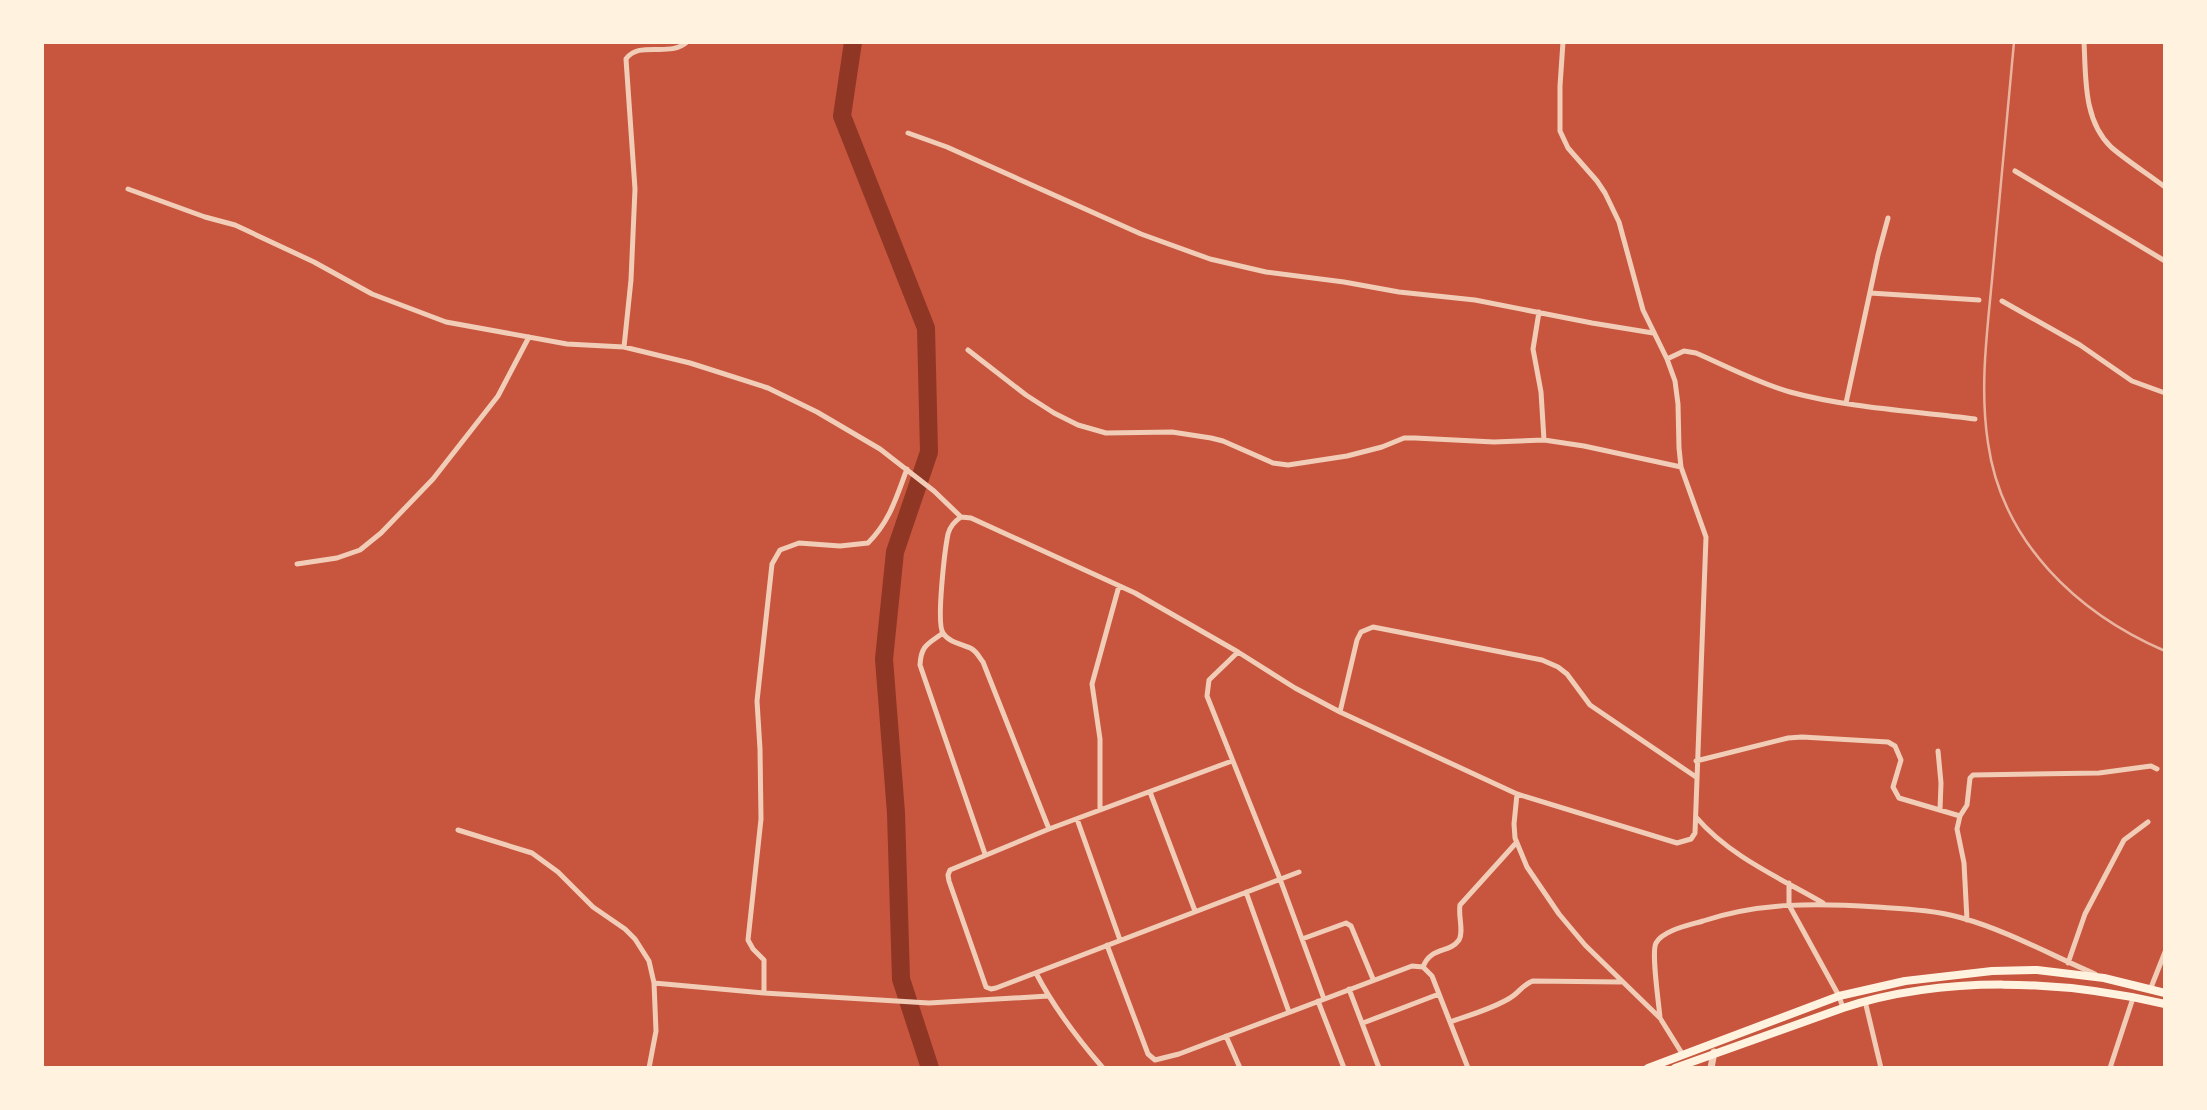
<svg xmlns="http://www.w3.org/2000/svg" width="2207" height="1110" font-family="'Asap Condensed',sans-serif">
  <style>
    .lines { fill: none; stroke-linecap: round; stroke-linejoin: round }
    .river { stroke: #8f3625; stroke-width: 18 }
    .minor { stroke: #f1ccb7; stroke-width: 5 }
    .tertiary { stroke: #f1ccb7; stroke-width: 7 }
    .secondary { stroke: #fff3e0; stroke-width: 8 }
    .rail { stroke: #e9b49f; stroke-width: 2.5 }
  </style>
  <rect width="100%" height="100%" fill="#c8553d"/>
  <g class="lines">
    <!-- river -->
    <path class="river" d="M853,42L842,116L926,328L929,452L895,552L884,659L896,813L901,979L930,1068"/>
    <!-- minor -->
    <path class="minor" d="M2084,42C2086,77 2083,120 2111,147C2127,161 2148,174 2165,187
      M908,133L947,147L1141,234L1210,259L1266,272L1344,282L1399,292L1475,300L1592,323L1653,333
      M2015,171L2165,261
      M128,189L205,217L235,225L314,262L372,294L446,322L567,344L624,347L690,363L768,388L817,412L880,449L934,491L961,517L971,518L1135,593L1238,652
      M1870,293L1979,300
      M2002,301L2080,345L2132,381L2165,393
      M1539,312L1533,349L1541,392L1544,440
      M624,347L631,280L635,189L626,59C639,40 670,58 687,42
      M968,350L1026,395L1054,413L1078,425L1106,433L1172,432L1211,438L1223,441L1273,463L1288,465L1347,456L1382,447L1404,438H1415L1494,442L1544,440L1584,446L1681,467
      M1667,359L1684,351L1696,353C1726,366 1758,383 1790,392C1849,408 1914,411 1975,419
      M1846,403L1878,255L1888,218
      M961,517C955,521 950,526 948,534C945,549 936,623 943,633C949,643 963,644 972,649C977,652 979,657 983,662L1049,829
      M297,564L337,558L360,550L381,533L433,479L498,396L529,337
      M943,633C928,644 921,645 920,665L985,854
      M1340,712L1357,640L1361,632L1373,627L1542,660L1558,667L1567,674L1590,705L1696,777
      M1938,751L1941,783L1940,810
      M1232,761L1049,829L950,870L948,875L949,881L986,987L991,989L996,988L1299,872
      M1696,761L1788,738L1802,737L1888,742L1895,746L1901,760L1893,787L1899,798L1960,816
      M1150,792L1195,911
      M1517,794L1514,824L1515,838L1527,867L1559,914L1585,945L1660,1018L1683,1055
      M1100,810V739L1092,684L1119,586
      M1696,817C1729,856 1780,878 1823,903
      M1077,819L1120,940
      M458,830L532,853L558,872L593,907L625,929L635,939L649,961L654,983L656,1031L649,1068
      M1789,883V905L1839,996L1843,1008
      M1246,892L1289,1012
      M1967,920L1964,863L1957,829L1960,816L1967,805L1970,778L1973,775L2099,773L2151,766L2157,769
      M1302,939L1346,923L1351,926L1373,979
      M1107,945L1148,1054L1155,1060L1179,1054L1412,966L1423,967L1432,976L1468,1068
      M2068,963L2085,914L2124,840L2148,822
      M1423,967C1431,946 1449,954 1459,940C1464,931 1458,916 1460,905L1516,843
      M1036,973C1054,1008 1077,1038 1103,1068
      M654,983L764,993V960L753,949L748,940L761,819L760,749L757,701L772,564L780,550L799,543L840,546L868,543C890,521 896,498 907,469
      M1349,989L1379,1068
      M2150,990L2165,952
      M764,993L929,1003L1048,996
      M1324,999L1280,879L1207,696L1209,680L1238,652L1295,688L1340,712L1517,794L1677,843L1691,839L1695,833L1706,537L1681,467L1679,448L1678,404L1675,381L1667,359L1643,310L1619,222L1605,193L1597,181L1568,148L1560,131V86L1563,42
      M1318,1001L1344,1068
      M1865,1001L1881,1068
      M1660,1018C1659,1004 1651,952 1656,943C1663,930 1690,925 1703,921C1760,902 1818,903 1877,907C1906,909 1934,910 1962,918C2008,931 2051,955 2095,974
      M1450,1022C1470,1015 1492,1009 1510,998C1519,993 1523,984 1533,981L1621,982
      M1363,1023L1439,994
      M1226,1036L1240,1068
      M2110,1068L2133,998"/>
    <!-- tertiary -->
    <path class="tertiary" d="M1711,1068L1714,1052"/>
    <!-- secondary -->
    <path class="secondary" d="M1648,1068L1839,996L1905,981L1992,971L2037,970L2104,978L2165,993
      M1675,1068L1843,1008C1945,975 2061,980 2165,1004"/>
    <!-- rail -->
    <path class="rail" d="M2014,42C2007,118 2000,193 1993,269C1988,326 1979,385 1988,443C2002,542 2077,613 2165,651"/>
  </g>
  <!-- border -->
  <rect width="2207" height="1110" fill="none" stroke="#fff3e0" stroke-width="88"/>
</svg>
